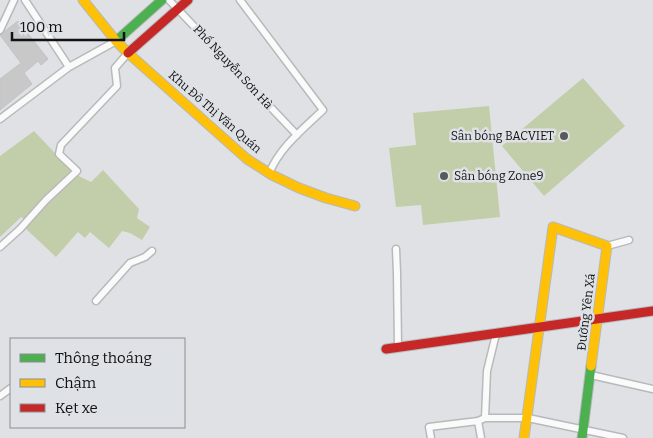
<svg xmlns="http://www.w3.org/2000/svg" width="653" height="438" font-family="Bitter,serif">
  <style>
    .green { fill: #c2ceaa }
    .building { fill: #c9c8c9; stroke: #c2c3c3 }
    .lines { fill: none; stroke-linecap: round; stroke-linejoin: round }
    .street-casing { stroke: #b7b9bb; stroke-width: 9 }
    .fast-casing { stroke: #b7b9bb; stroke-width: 11 }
    .slow-casing { stroke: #b7b9bb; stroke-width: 11 }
    .jam-casing { stroke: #b7b9bb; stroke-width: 11 }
    .street { stroke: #fafafb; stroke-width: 6 }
    .fast { stroke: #4caf50; stroke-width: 9 }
    .slow { stroke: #ffc107; stroke-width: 9 }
    .jam { stroke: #c62828; stroke-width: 9 }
    .poi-dot { fill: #595a5c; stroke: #dee1e5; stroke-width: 2 }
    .labels { text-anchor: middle; stroke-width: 5; stroke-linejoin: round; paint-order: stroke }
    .street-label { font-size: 12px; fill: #111213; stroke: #dee1e5 }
    .poi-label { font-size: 12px; fill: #111213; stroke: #dee1e5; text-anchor: end }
  </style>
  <rect width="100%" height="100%" fill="#dfe1e4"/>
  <!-- green -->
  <path class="green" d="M583,78L625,126L544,196L502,146Z
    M489,106L500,217L423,225L421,205L396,207L389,148L416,145L413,113Z
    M34,131L72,171L33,208L25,220L21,217L0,237V156Z
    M103,170L139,209L137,218L150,227L142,240L130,233L122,231L109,248L90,232L85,238L78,232L56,257L24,227L54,197L77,175L91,182Z"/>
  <!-- building -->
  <path class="building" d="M18,21L48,59L41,65L38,61L24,73L32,84L0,110V79L21,63L0,35Z"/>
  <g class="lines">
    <!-- street casing -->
    <g class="street-casing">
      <path id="street" d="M25,0L69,67
        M169,0L297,135
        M240,0L323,110C303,129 279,148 269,174
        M0,30L14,0
        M0,119L69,67L116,41
        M607,246L629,240
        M0,247L20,229L46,200L77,171L59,154L61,145L117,86L115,68L128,53
        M396,249L397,273L398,347
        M96,301L130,263L145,257L152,251
        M591,375L653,389
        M0,396L11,388
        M485,418L487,371L496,334
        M478,421L481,438
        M431,438L429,427L478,421L485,418H528L623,438"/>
    </g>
    <!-- fast casing -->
    <g class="fast-casing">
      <path id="fast" d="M116,41L162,0
        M582,438L591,366"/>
    </g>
    <!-- slow casing -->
    <g class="slow-casing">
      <path id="slow" d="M83,0L116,41L128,53L247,159L272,175L299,188L326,198L355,206
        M524,438L553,227L607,246L591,366"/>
    </g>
    <!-- jam casing -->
    <g class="jam-casing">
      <path id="jam" d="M128,53L188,0
        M386,349L653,311"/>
    </g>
    <!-- street -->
    <use href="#street" class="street"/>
    <!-- fast -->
    <use href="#fast" class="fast"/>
    <!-- slow -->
    <use href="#slow" class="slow"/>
    <!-- jam -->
    <use href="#jam" class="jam"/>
  </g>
  <!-- markers -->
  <g class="poi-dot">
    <circle cx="564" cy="136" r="5"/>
    <circle cx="444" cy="176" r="5"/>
  </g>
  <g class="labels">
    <!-- street labels -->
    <g class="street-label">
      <text transform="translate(233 67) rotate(47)" y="4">Phố Nguyễn Sơn Hà</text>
      <text transform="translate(215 112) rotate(41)" y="4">Khu Đô Thị Văn Quán</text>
      <text transform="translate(586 312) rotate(-83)" y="4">Đường Yên Xá</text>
    </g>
    <!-- poi labels -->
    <g class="poi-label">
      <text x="554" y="140">Sân bóng BACVIET</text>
      <text x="454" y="180" text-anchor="start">Sân bóng Zone9</text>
    </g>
  </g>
  <!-- legend -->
  <rect x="10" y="338" width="175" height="90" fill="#dee1e5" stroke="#8c8e91"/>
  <rect x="20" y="354" width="25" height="8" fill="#4caf50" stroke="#8c8e91"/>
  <text x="55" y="363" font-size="15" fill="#111213">Thông thoáng</text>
  <rect x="20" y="379" width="25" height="8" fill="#ffc107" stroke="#8c8e91"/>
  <text x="55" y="388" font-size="15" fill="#111213">Chậm</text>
  <rect x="20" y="404" width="25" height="8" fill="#c62828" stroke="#8c8e91"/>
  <text x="55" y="413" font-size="15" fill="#111213">Kẹt xe</text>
  <!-- scale -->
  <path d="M12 32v8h112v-8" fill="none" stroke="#111213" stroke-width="2.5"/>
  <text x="20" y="32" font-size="15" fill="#111213" stroke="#dee1e5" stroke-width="4" paint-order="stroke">100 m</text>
</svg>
